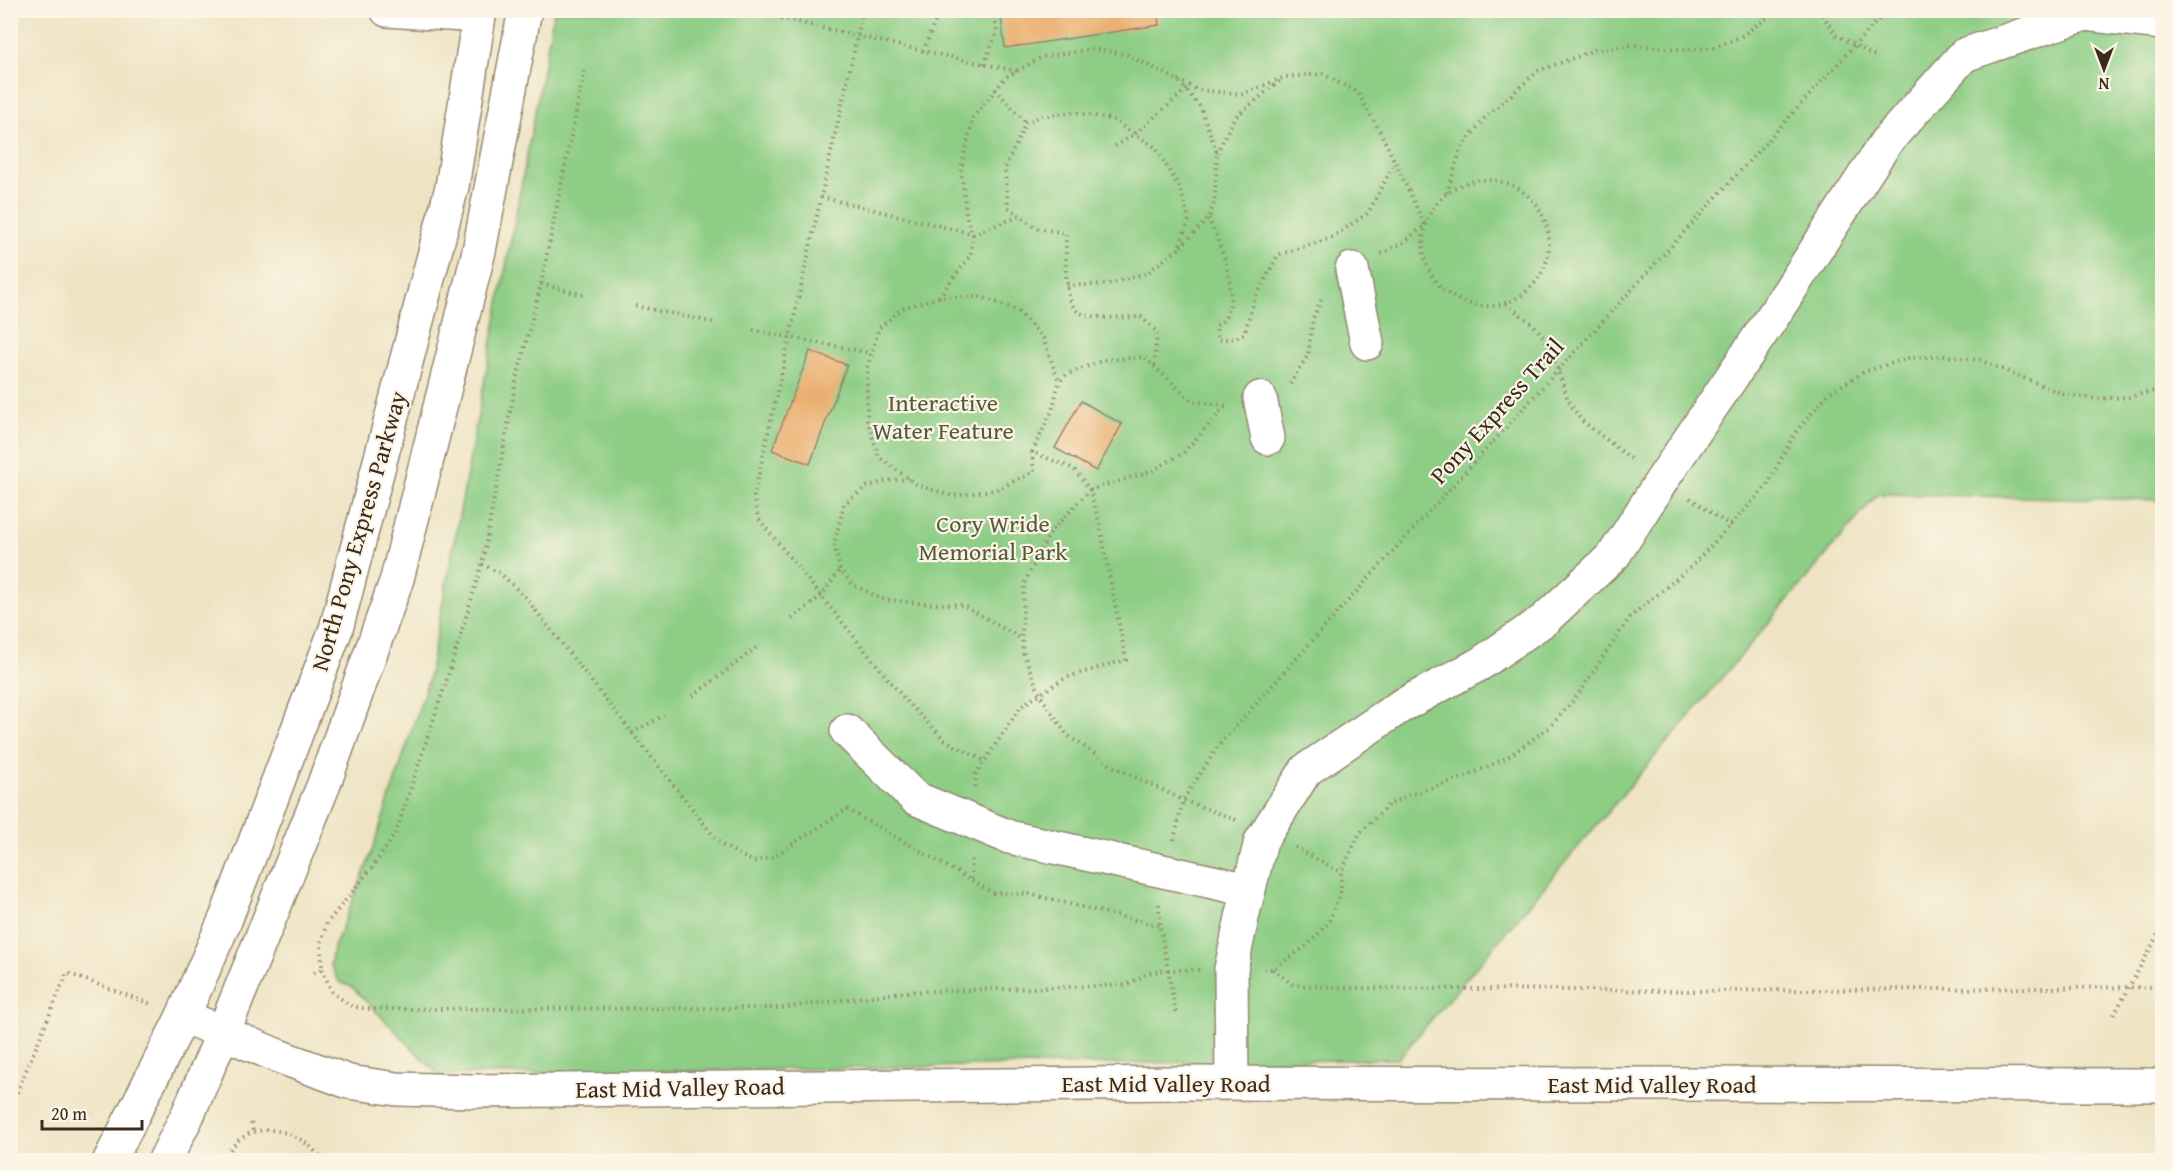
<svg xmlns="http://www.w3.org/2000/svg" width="2173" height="1171" font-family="'Gentium Book Plus',serif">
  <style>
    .green { fill: #8dcd85; stroke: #647c52; stroke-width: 1.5 }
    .building { fill: #eab072 }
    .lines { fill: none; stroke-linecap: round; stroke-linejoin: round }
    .minor-casing { stroke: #948771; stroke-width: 36 }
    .major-casing { stroke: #948771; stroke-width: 36 }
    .path { stroke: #948771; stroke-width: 4; stroke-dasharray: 1.5 4.5; stroke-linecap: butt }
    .minor { stroke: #fff; stroke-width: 33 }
    .major { stroke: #fff; stroke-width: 33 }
    .labels { text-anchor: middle; stroke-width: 4.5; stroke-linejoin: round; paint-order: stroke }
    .park-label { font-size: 24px; fill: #545b3d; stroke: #fcf5e5 }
    .street-label { font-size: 24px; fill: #3b2a1e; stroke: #fcf5e5 }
  </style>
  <rect width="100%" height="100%" fill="#fcf5e5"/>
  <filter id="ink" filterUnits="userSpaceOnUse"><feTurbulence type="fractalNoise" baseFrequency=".0167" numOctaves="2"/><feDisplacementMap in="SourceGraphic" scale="12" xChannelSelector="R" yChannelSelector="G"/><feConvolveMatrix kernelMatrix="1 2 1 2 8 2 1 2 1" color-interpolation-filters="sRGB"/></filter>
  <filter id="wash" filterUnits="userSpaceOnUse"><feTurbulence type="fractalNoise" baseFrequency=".008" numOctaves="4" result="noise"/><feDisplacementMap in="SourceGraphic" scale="24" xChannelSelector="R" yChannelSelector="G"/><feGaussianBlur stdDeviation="1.35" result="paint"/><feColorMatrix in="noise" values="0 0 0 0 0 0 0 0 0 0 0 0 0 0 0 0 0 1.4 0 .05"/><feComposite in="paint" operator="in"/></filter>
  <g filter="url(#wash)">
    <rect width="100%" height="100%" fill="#eee4c4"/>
    <!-- green -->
    <path class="green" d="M554,11H2162V500L1878,494L1398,1059L439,1075L352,987L339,982L330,964L333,950L369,860L428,681Z"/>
    <g id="blocks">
      <!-- building -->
      <path class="building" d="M1000,10H1157L1159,25L1005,48Z
        M810,351L847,365L810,464L772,450Z
        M1081,401L1122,424L1096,471L1055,448Z"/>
    </g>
  </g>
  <g filter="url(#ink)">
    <use href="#blocks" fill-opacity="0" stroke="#948771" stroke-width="1.5"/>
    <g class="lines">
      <!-- minor casing -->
      <g class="minor-casing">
        <path id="minor" d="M387,10L479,16
          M1352,269L1367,343
          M1260,398L1268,438
          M847,731L915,798L1009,837L1249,890
          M183,1016L278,1056L349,1082L397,1089L472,1091L1174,1083L2162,1085
          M1232,1083L1231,969L1243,913L1261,841L1306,770L1401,706L1480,664L1544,620L1614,555L1662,480L1771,319L1886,142L1964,55L2085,14L2162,23"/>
      </g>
      <!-- major casing -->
      <g class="major-casing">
        <path id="major" d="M110,1160L183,1016L226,918L336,629L452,187L480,10
          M165,1160L188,1114L223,1033L324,784L397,579L479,251L525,10"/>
      </g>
      <!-- path -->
      <path class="path" d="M746,10L923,51L1017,71
        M863,10L754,496L758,518L906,701L945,740L984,761
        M1819,10L1836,35L1877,57
        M923,51L940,10
        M984,64L997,32L994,10
        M1178,80L1198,90L1242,94L1285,77L1323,74L1357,92L1382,135L1425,225L1404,242L1381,254
        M995,89L1026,123
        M1115,146L1135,134L1187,89
        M1217,153L1234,118L1282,79
        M1423 243a63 63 0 1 1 126 0a63 63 0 1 1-126 0Z
        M1447,193L1461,148L1484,119L1538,71L1595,50L1632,45L1689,50L1715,47L1740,37L1778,10
        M821,197L973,234L1020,216
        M1209,218C1219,245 1240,288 1226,316C1225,320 1220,323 1216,326L1218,340L1236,338L1244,334L1254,301L1278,255L1331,238L1368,213L1394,164
        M541,284L587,296
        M1067,286L1108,284L1147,273L1178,249L1189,220L1180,188L1155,147L1111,119L1074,112L1042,116L1026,123L1005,168L1008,207L1036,228L1066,233C1066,250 1062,305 1080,313C1098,320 1123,317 1141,317L1157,332L1154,366
        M939,297L970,256L973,234L967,219L961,169L973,118L1006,77L1042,57L1092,49L1126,54L1178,80L1201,108L1217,153L1215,199L1209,218L1180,247
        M1506,304L1533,324L1549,344L1568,400L1581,420L1634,461
        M635,306L717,323
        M753,330L871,353
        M1290,384L1308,355L1313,318L1323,296
        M2156,391L2162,358
        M1225,407L1183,453L1152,471L1090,490L1051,531L1024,584L1022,639L1023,652L1040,695L1067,735L1114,767L1183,800L1236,820
        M1032,452L1034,472L995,490L953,496L917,485L879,457L867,420V368L879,328L903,308L939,297H981L1017,310L1043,338L1059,382
        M909,479L886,481L866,487L844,504L834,545L840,570L852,584L881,599L917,603L963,605L1022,639
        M1690,498L1731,526
        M482,564L501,574L525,597L720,844L754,862L773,857L847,809L993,893L1029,894L1160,926
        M792,619L821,596L840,570
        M693,696L760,645
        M632,733L664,715
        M975,787L976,774L1021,706L1067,677L1126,660L1099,521L1090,490L1074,469L1032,452L1052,411L1059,382L1067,374L1104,360L1144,357L1192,401L1228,406
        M1174,840L1183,800L1219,745L1374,572L1887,10
        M1295,847L1341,872
        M971,879L972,856
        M1159,904L1160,926L1176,1014
        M322,969L332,992L351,1006L367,1009L782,1008L904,992L1127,985L1148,973L1168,970H1199
        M1264,969H1273L1308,945L1329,922L1341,891V872L1360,833L1388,805L1409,795L1465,777L1508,757L1551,726L1578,695L1630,617L1692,566L1766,487L1795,433L1829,393L1866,371L1909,358L1945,356L1980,360L2063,394L2095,399L2129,397L2162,389
        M1273,969L1293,985L1352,988L1698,991L2162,987
        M314,973L322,969L321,942L327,923L371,869L395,835L447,679L482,564L516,381L541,284L585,68
        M2114,1015L2162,927
        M10,1109L67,973L151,1004
        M251,1123L253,1131
        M224,1160C238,1129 270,1122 299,1139C309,1144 317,1154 325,1160"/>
      <!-- minor -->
      <use href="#minor" class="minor"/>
      <!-- major -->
      <use href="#major" class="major"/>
    </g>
  </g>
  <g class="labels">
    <!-- park labels -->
    <g class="park-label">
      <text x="943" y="411">Interactive<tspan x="943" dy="28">Water Feature</tspan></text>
      <text x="993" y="532">Cory Wride<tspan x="993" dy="28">Memorial Park</tspan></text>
    </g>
    <!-- street labels -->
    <g class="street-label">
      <text transform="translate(1497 411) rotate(-48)" y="8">Pony Express Trail</text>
      <text transform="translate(359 531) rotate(-74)" y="8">North Pony Express Parkway</text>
      <text x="1166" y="1092">East Mid Valley Road</text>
      <text x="1652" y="1093">East Mid Valley Road</text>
      <text transform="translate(680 1088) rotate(-1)" y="8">East Mid Valley Road</text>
    </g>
  </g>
  <!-- margin -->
  <rect width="2173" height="1171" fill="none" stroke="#fcf5e5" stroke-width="36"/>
  <!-- north arrow -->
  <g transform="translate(2104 69) rotate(180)" stroke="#fcf5e5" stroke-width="4.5" paint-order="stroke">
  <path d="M0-4.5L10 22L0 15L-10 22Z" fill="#3b2a1e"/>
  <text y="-9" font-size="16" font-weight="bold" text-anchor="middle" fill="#3b2a1e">N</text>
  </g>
  <!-- scale -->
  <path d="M42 1120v9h100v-9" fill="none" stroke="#3b2a1e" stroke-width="3"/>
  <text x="51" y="1120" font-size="18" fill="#3b2a1e" stroke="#fcf5e5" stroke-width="4.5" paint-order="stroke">20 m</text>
</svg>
